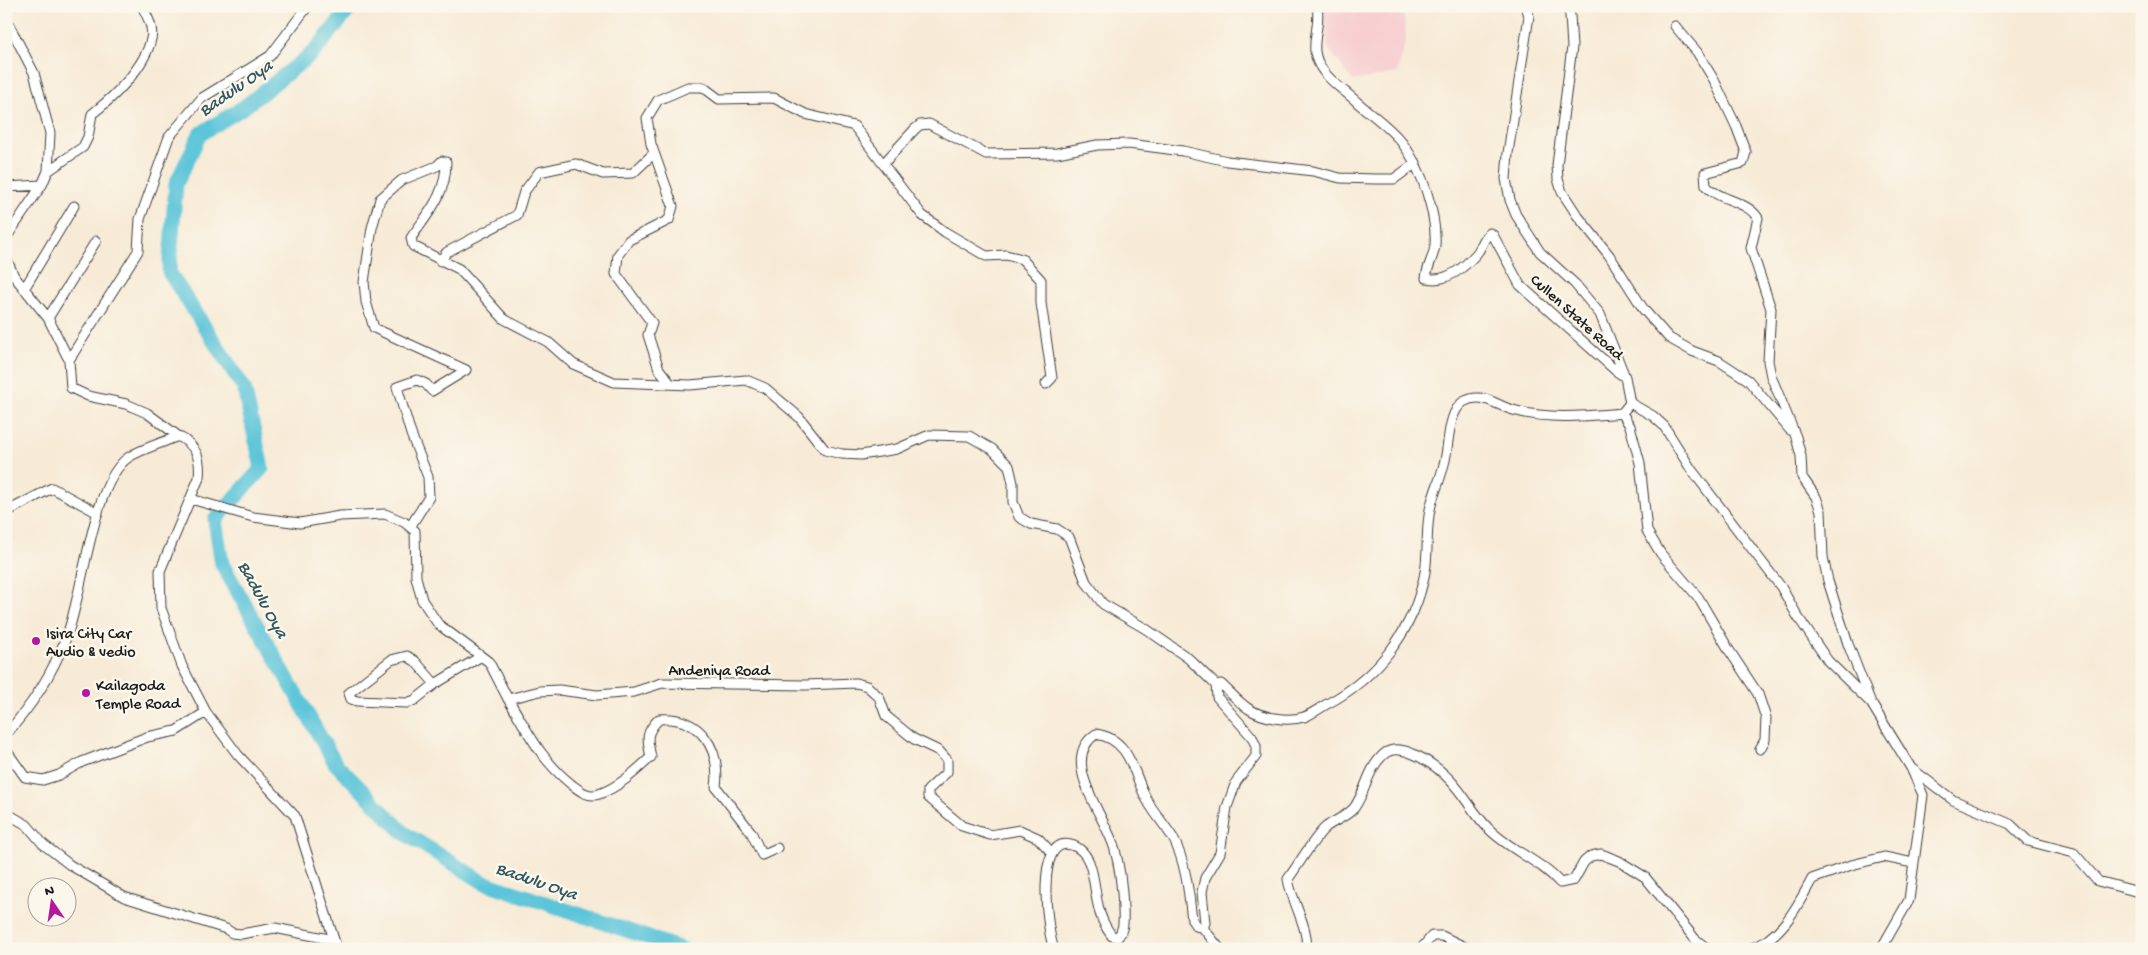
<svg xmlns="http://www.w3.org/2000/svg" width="2148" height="955" font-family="'Gochi Hand',sans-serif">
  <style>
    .built { fill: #f7cfd0 }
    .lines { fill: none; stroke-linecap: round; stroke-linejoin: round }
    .river { stroke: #5dc5d9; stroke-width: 15 }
    .minor-casing { stroke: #3d3b38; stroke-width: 11 }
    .minor { stroke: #fff; stroke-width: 9 }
    .poi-dot { fill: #b5179e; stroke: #fbf7ec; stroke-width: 2 }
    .labels { text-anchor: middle; stroke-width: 5; stroke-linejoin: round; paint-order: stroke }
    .street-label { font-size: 16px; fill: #1c1c1c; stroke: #fbf7ec }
    .poi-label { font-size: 16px; fill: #1c1c1c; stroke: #fbf7ec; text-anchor: start }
    .water-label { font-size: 18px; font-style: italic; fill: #33575e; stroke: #fbf7ec }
  </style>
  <rect width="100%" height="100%" fill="#fbf7ec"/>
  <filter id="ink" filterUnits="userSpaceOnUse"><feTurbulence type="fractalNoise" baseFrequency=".02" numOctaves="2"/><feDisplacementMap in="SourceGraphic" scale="10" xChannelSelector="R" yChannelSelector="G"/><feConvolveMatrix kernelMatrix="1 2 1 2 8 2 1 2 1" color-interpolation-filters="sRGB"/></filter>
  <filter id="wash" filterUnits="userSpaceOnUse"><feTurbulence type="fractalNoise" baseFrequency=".0096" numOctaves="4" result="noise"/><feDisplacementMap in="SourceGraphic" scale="20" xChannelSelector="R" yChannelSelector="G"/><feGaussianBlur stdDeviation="1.12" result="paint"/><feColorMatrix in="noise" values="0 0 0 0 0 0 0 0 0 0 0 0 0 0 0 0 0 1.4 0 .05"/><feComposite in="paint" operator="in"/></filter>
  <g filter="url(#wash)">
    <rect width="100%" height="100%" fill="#f7ebd7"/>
    <!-- built -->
    <path class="built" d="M1323,6H1403L1406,40L1397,73L1353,81L1328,48Z"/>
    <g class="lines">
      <!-- river -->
      <path class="river" d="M352,6L314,52L244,107L200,134L176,184L169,272L244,388L262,468L215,520L222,564L335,763L404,833L483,882L682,949"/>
    </g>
  </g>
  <g filter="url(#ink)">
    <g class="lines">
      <!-- minor casing -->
      <g class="minor-casing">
        <path id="minor" d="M1317,6C1322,30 1305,48 1324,72C1333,84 1348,93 1358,103C1373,116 1391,128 1403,144C1422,169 1437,215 1435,245C1434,257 1427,266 1426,278C1446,283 1464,268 1477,253C1482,247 1483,238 1490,233L1493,235L1520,285L1616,371L1625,377
          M1567,6L1570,15L1572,47L1557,165L1558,179L1562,192L1577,215L1609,255L1644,310L1669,338L1692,351L1719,361L1748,380L1790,430
          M6,19L34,73L50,133L48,171L42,185L6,238
          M1675,26L1697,52L1714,80L1736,126L1746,152L1743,163L1705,173L1706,186C1720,201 1746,200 1758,218L1751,248L1771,309L1768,361L1771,376L1796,437L1801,456L1802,477L1816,497L1821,511L1823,557L1828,581L1848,644L1871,703
          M884,163L915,129L920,125L929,124L986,154L1057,153L1097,145L1129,144L1183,151L1227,161L1313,171L1340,178L1375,179H1394L1416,163
          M48,171L83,147L88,137L92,114C114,97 145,67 151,39C154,28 147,16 142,6
          M6,187L42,185
          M6,258L14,276L48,318L69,360L71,388L88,396L126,404L147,413L178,436
          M440,261L447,252L517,215L524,192L539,172L576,164L603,174L633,173L654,153
          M24,289L74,206
          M48,318L96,241
          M69,360L138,251L140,219L169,137L202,98L270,56L308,6
          M670,383L659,369L648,335L652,323L616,274L618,255L629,240L669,220L673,206L651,144L647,118L658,100L688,87H703L719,99L774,98L805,114L854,126L922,215L945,232L986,256L1006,255L1022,259L1041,280V303L1052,378L1046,384
          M1630,403L1653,416L1664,426L1691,469L1781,587L1798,617L1828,661L1871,703L1911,768L1923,795L1909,900L1881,949
          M1622,413L1630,426L1640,463L1647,531L1661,554L1698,597L1729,650L1758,694L1766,718L1765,740L1760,749
          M191,499L253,517L300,523L340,516L385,514L404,522L415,531L416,577L422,600L438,624L489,662L508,699L540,691L559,690L597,695L634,692L662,683L806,685L856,683L867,686L879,697L886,716L914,739L939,751L947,760V772L928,790V797L962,826L990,835L1020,830L1038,838L1052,853
          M6,512L52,488L98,513
          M410,527L429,497L428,477L411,434L397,387L417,380L426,384L432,391L466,370L374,328L366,302L364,282L372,228L380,199L402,180L437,166L442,161L446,162C446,195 429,212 411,238L413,246L459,269L504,319L548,342L573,364L614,382L690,385L746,380L765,388L799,417L825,450L842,454L861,455L897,449L929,435L969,436L992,449L1009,466L1013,483V502L1019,517L1031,524L1057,529L1069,537L1086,582L1103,604L1146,629L1188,658L1216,685
          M435,684L415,700L407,703L357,701L351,699L349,693L391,660L407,656L415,661L435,684L480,657
          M508,699C529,733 540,759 571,784C579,790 588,798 599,794C619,787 636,771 651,757C647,739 645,733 659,719C700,716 721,748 716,787L751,832L762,855L777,848
          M6,734C32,706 52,674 66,638C83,596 92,481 129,457C143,448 163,443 178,436C197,446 201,458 199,478L160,571L161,608L182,666L206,712L238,755L295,816L337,949
          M6,750L25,777L43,780L59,775L82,762L147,737L176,731L206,712
          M1911,768L1953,800L2010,824L2028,841L2074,853L2098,881L2142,893
          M6,813L27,825L43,844L70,865L124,897L226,929L232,933L241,934L275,928L334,940
          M1203,928L1220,949
          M1054,949C1047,932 1034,835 1071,845C1095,851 1093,886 1098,905C1100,917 1105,927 1112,936L1118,937C1125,928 1123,918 1123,907C1122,888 1120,868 1115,850C1107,818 1057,760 1096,734C1131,739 1133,774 1147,800C1154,813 1165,825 1173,838C1186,862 1189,894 1192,920L1196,926L1203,928L1205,923L1202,892L1205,878L1220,853L1227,807L1236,782L1256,756V746L1252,737L1217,697L1216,685L1221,684C1230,692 1239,703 1249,709C1263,718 1288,722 1304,717C1312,714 1320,708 1327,704C1378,677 1415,629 1425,572C1429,550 1425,527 1431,505C1436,487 1443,474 1446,455C1449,439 1449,412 1463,402C1482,391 1495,405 1513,410C1547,420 1586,416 1622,413L1630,403L1625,377L1600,314L1575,284L1540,252L1516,215L1510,200L1506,179L1508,153L1529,16L1526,6
          M1306,949C1310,930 1291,900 1288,879C1297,867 1315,836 1326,827C1335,820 1346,817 1354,808C1366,792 1367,770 1383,755C1400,738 1438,767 1451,781C1464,795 1474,814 1488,828C1509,850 1540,860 1560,883L1574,880L1584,862L1591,856L1601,854L1619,861L1645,877L1695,939L1708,949
          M1421,949L1432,936H1442L1469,949
          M1749,949C1781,939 1797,907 1812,879L1851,865L1884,857L1913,863"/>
      </g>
      <!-- minor -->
      <use href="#minor" class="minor"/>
    </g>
  </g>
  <!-- markers -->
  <g class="poi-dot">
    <circle cx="36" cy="641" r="5"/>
    <circle cx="86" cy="693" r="5"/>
  </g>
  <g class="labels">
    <!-- street labels -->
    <g class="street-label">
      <text transform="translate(1578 316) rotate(42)" y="6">Cullen State Road</text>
      <text x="719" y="675">Andeniya Road</text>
    </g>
    <!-- poi labels -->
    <g class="poi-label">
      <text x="46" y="638">Isira City Car<tspan x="46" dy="18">Audio &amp; vedio</tspan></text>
      <text x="96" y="690">Kailagoda<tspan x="96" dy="18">Temple Road</tspan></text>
    </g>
    <!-- water labels -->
    <g class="water-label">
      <text transform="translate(235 87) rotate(-35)" y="6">Badulu Oya</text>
      <text transform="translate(264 599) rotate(61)" y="6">Badulu Oya</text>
      <text transform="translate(537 880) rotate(19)" y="6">Badulu Oya</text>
    </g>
  </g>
  <!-- margin -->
  <rect width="2148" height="955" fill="none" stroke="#fbf7ec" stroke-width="25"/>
  <!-- north arrow -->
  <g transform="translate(52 902) rotate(347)"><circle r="24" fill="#fbf7ec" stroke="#a29f99"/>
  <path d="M0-4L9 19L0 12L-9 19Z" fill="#b5179e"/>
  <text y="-8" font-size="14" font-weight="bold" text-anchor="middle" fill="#1c1c1c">N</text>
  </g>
</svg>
